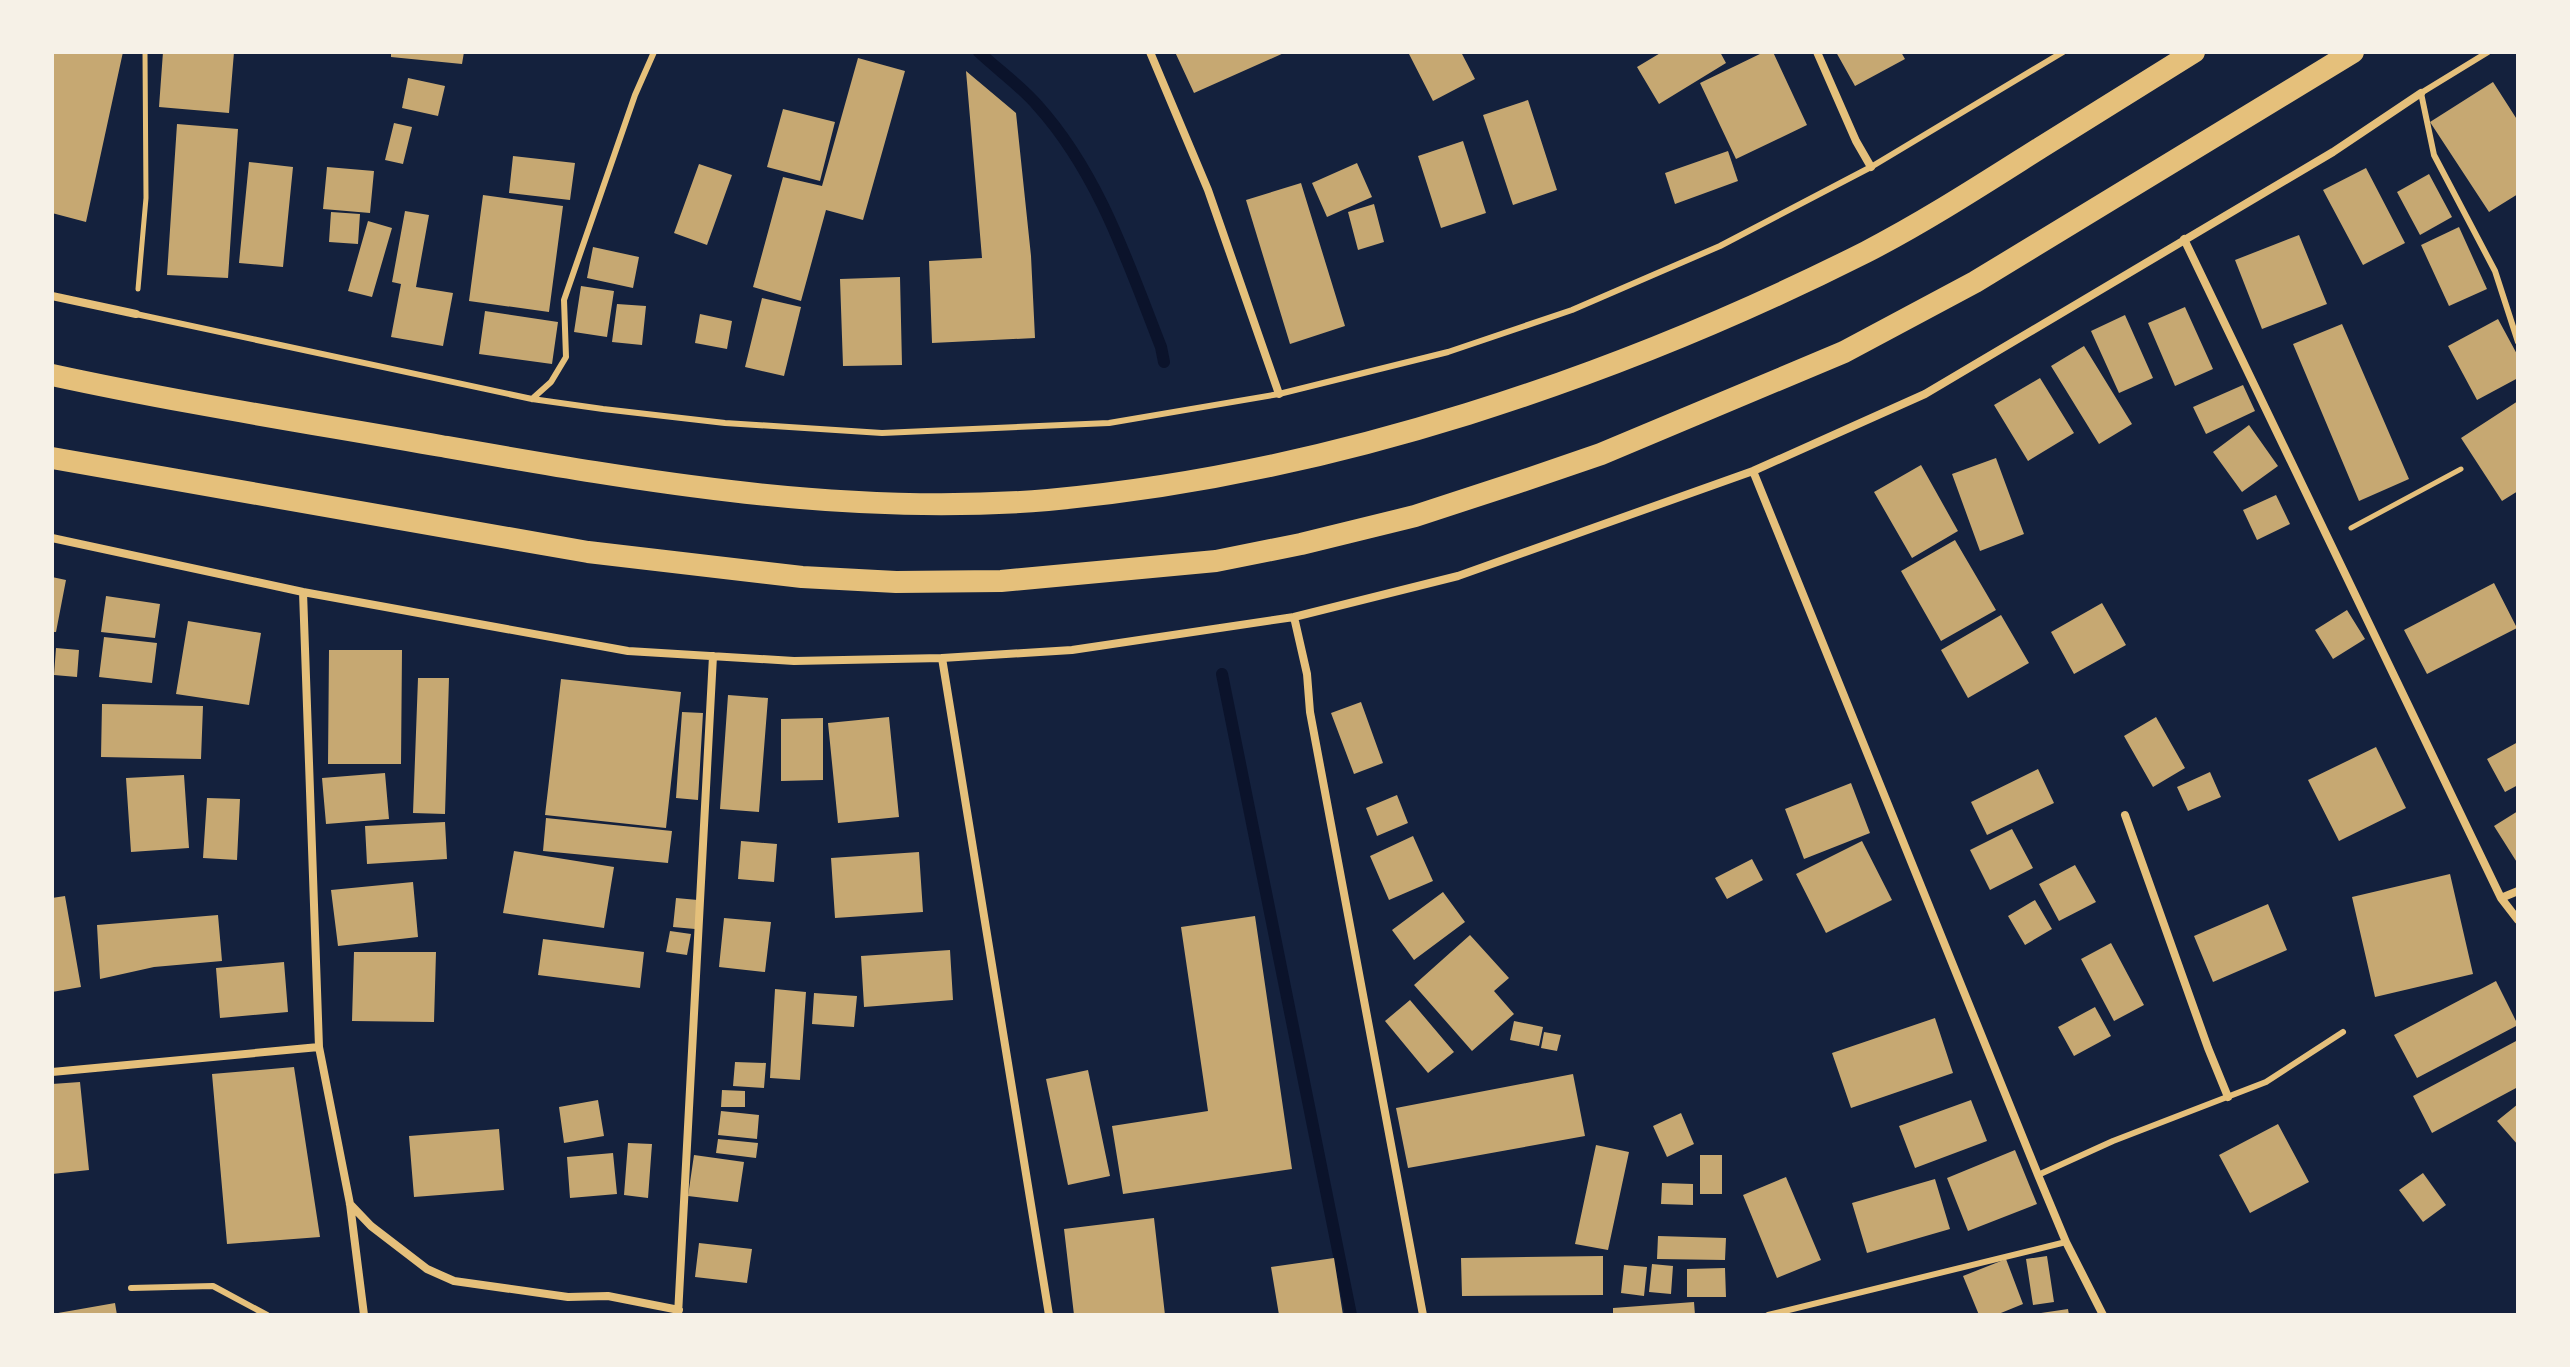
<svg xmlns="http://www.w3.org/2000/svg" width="2570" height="1367" font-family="Jost,sans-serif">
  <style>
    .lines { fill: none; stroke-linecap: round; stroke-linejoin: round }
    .stream { stroke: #0b132b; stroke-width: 12 }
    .building { fill: #c6a872 }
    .path { stroke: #e5c07b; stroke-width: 5 }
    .service { stroke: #e5c07b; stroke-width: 6 }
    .minor { stroke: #e5c07b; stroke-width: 8 }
    .trunk { stroke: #e5c07b; stroke-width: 22 }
  </style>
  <rect width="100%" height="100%" fill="#14213d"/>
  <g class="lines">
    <!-- stream -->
    <path class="stream" d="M979,52C998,70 1021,86 1038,106C1099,174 1128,263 1161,347L1164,362
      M1222,674L1351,1315"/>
  </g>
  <!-- building -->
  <path class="building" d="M53,52H123L86,222L52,213Z
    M163,52H234L229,113L159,107Z
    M391,52H464L462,64L391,57Z
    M1175,52H1286L1194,93Z
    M1408,52H1461L1475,79L1433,101Z
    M1662,52H1720L1726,63L1659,104L1637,67Z
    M1764,52H1773L1807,125L1736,159L1700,83Z
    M1836,52H1901L1905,59L1855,86Z
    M858,58L905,71L863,220L826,210L801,301L753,287L783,177L822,186Z
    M966,71L1016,113L1031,256L1035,338L932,343L929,261L982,258Z
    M408,78L445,86L438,116L402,108Z
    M2493,82L2518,121V194L2489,212L2430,122Z
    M1528,100L1557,190L1513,205L1483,115Z
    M783,109L835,122L820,181L767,167Z
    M394,123L412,127L403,164L385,160Z
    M177,124L238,129L228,278L167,275Z
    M1463,141L1486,213L1441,228L1418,156Z
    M1728,151L1738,181L1675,204L1665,173Z
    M513,156L575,163L570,200L509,193Z
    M249,162L293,167L283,267L239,263Z
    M1357,163L1372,197L1327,217L1312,183Z
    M699,164L732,175L707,245L674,233Z
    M327,167L374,171L370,213L323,209Z
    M2366,168L2405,243L2363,265L2323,190Z
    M2429,174L2452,217L2420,235L2397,192Z
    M1301,183L1345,326L1290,344L1246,200Z
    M483,195L563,206L549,312L469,301Z
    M1374,204L1384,242L1358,250L1348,212Z
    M405,211L429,215L416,287L453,293L443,346L391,337L401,284L392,282Z
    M331,212L360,214L358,244L329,242Z
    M368,221L392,228L372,297L348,291Z
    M2459,227L2487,289L2449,306L2421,245Z
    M2299,235L2327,304L2262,329L2235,260Z
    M593,247L639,257L633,288L587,278Z
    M900,277L902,365L843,366L840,279Z
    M581,286L614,291L607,337L574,332Z
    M762,298L801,307L784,376L745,367Z
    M617,304L646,306L642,345L612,342Z
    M2185,307L2213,369L2175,386L2148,323Z
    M485,311L558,322L552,364L479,354Z
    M700,314L732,321L727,349L695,343Z
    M2125,315L2153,378L2119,393L2091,331Z
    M2498,319L2518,356V378L2477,400L2448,346Z
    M2342,324L2409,479L2359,501L2293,344Z
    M2084,346L2132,424L2099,444L2051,366Z
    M2040,378L2074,433L2028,461L1994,405Z
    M2243,385L2255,411L2206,434L2193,407Z
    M2518,401V491L2502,501L2461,438Z
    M2249,425L2278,466L2242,492L2213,452Z
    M1996,458L2024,534L1980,551L1952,474Z
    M1921,465L1958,531L1912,558L1874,492Z
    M2276,495L2290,524L2257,540L2243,510Z
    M1955,540L1996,610L1941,641L1901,571Z
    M52,577L66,580L56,632H52Z
    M2494,583L2517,628L2427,674L2404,630Z
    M106,596L160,604L155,638L101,632Z
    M2102,603L2126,645L2074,674L2051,632Z
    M2347,610L2365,639L2333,659L2315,630Z
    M2001,615L2029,663L1968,698L1941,650Z
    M188,621L261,633L249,705L176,694Z
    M104,637L157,643L152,683L99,677Z
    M56,648L79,650L77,677L54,675Z
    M329,650H402L401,764H328Z
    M418,678H449L445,814L413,813Z
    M561,679L681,692L666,828L545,815Z
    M728,695L768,698L759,812L720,809Z
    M1361,702L1383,763L1354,774L1331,713Z
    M102,704L203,706L201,759L101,757Z
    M682,712L703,713L698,800L676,798Z
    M889,717L899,817L838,823L828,723Z
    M2156,717L2185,768L2153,787L2124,736Z
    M823,718V780L781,781V719Z
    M2518,742V785L2505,792L2487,759Z
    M2376,747L2406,808L2339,841L2308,780Z
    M2038,769L2054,803L1987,835L1971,802Z
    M2210,772L2221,797L2188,811L2177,787Z
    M385,773L389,819L326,824L322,778Z
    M184,775L189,848L131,852L126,778Z
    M1851,783L1870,833L1804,859L1785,809Z
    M1397,795L1408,823L1377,836L1366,808Z
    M207,798L240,799L237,860L203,858Z
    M2518,811V864L2494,826Z
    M546,818L672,831L668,863L543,851Z
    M445,822L447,859L367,864L365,826Z
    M2012,829L2033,868L1990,890L1970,850Z
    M1413,836L1433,881L1389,900L1370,856Z
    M741,841L777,844L774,882L738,879Z
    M1862,841L1892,900L1826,933L1796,874Z
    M514,851L614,867L604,928L503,913Z
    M919,852L923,912L835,918L831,858Z
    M1752,859L1763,880L1727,899L1715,878Z
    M2075,865L2096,902L2059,921L2039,884Z
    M2450,874L2473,974L2375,997L2352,897Z
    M413,882L418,937L338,946L331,890Z
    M1443,892L1465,922L1414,960L1392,930Z
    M65,896L81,987L52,992V898Z
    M676,898L698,900L695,929L673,927Z
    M2035,900L2052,929L2025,945L2008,916Z
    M2268,904L2287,950L2213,982L2194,936Z
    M218,915L222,961L154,967L100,979L97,925Z
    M1255,916L1292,1169L1123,1194L1112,1126L1208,1111L1181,927Z
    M724,918L771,922L765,972L719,967Z
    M670,931L691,934L687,955L666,952Z
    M1470,935L1509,978L1494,991L1514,1014L1472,1051L1414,985Z
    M543,939L644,952L640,988L538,975Z
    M2111,943L2144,1005L2114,1021L2081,959Z
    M950,950L953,1000L864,1007L861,956Z
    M354,952H436L434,1022L352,1021Z
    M284,962L288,1012L220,1018L216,968Z
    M2496,981L2518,1025L2417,1078L2394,1035Z
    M775,989L806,992L800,1080L770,1078Z
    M814,993L857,996L854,1027L812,1024Z
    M1410,1000L1454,1052L1428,1073L1385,1021Z
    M2095,1007L2111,1036L2074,1056L2058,1027Z
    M1935,1018L1953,1073L1851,1108L1832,1053Z
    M1514,1021L1543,1027L1539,1046L1510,1040Z
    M1544,1032L1561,1035L1557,1051L1541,1048Z
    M2518,1040V1087L2432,1133L2413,1096Z
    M735,1062L766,1063L764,1088L733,1086Z
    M294,1067L320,1237L227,1244L212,1074Z
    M1088,1070L1110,1176L1068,1185L1046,1079Z
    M1573,1074L1585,1136L1408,1168L1396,1108Z
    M80,1082L89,1170L52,1174V1084Z
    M722,1090L745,1091V1107H721Z
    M598,1100L604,1136L564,1143L559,1107Z
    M1971,1100L1987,1141L1915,1168L1899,1126Z
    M2518,1104V1145L2497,1121Z
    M721,1111L759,1115L757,1139L718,1135Z
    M1681,1113L1694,1144L1667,1157L1653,1126Z
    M2278,1124L2309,1182L2250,1213L2219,1155Z
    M499,1129L504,1190L414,1197L409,1136Z
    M718,1139L758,1143L756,1158L716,1153Z
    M628,1143L652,1144L648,1198L624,1195Z
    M1596,1145L1629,1152L1608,1250L1575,1244Z
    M2015,1150L2037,1204L1968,1231L1947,1178Z
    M613,1153L617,1194L570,1198L567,1157Z
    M694,1155L744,1162L738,1202L688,1196Z
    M1700,1155H1722V1194H1700Z
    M2423,1173L2446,1205L2423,1222L2399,1190Z
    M1786,1177L1821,1260L1777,1278L1743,1195Z
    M1935,1179L1950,1229L1867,1253L1852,1203Z
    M1662,1183L1693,1184V1205L1661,1204Z
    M1154,1218L1165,1315H1074L1064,1229Z
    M1658,1236L1726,1238L1725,1260L1657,1259Z
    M699,1243L752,1249L747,1283L695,1277Z
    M1603,1256V1295L1462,1296L1461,1258Z
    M2047,1256L2054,1302L2033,1305L2026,1259Z
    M1334,1258L1343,1315H1279L1271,1267Z
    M2006,1259L2023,1304L1996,1315H1979L1963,1276Z
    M1652,1264L1673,1266L1671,1294L1649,1292Z
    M1624,1265L1647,1267L1644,1296L1621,1293Z
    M1725,1268L1726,1297H1687V1269Z
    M1694,1302L1695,1315H1613V1308Z
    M115,1303L117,1315H58V1313Z
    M2068,1309L2069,1315H2041V1313Z"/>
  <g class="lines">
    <!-- path -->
    <path class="path" d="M138,289L146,198L145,52
      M2351,528L2461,469"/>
    <!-- service -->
    <path class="service" d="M2488,52L2421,93L2434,155L2495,271L2518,342
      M136,314L532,399L603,409L725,423L882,433L1109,423L1279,394L1448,352L1572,310L1720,246L1871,167L2063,52
      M532,399L551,382L566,357L564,300L635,95L654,52
      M2038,1175L2113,1141L2266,1082L2343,1032
      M131,1288L213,1286L267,1315
      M1768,1315L2066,1242"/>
    <!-- minor -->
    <path class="minor" d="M1150,52L1208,190L1279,394
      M1817,52L1856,141L1871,167
      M2184,239L2501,898L2518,920
      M52,296L136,314
      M1753,471L2038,1175L2066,1242L2103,1315
      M52,538L303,592L628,651L794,661L942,658L1072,650L1294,617L1458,576L1753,471L1925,394L2333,152L2421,93
      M303,592L319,1047
      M1294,617L1307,674L1310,712L1423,1315
      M942,658L1049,1315
      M2125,815L2208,1048L2228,1097
      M2501,898L2518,891
      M52,1072L319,1047L350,1204L364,1315
      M350,1204L371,1226L427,1269L454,1281L568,1297L608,1296L679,1310
      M678,1315L713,656"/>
    <!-- trunk -->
    <path class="trunk" d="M52,375C181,403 311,423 441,446C641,481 844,517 1048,500C1327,475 1616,378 1866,252C1926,221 1983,184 2040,148C2091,116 2143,84 2194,52
      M52,458L588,552L802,577L896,582L1001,581L1216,561L1301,544L1415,516L1516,483L1601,454L1844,352L1975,282L2353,52"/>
  </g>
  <!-- border -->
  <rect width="2570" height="1367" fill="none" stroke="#f6f1e7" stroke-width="108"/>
</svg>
